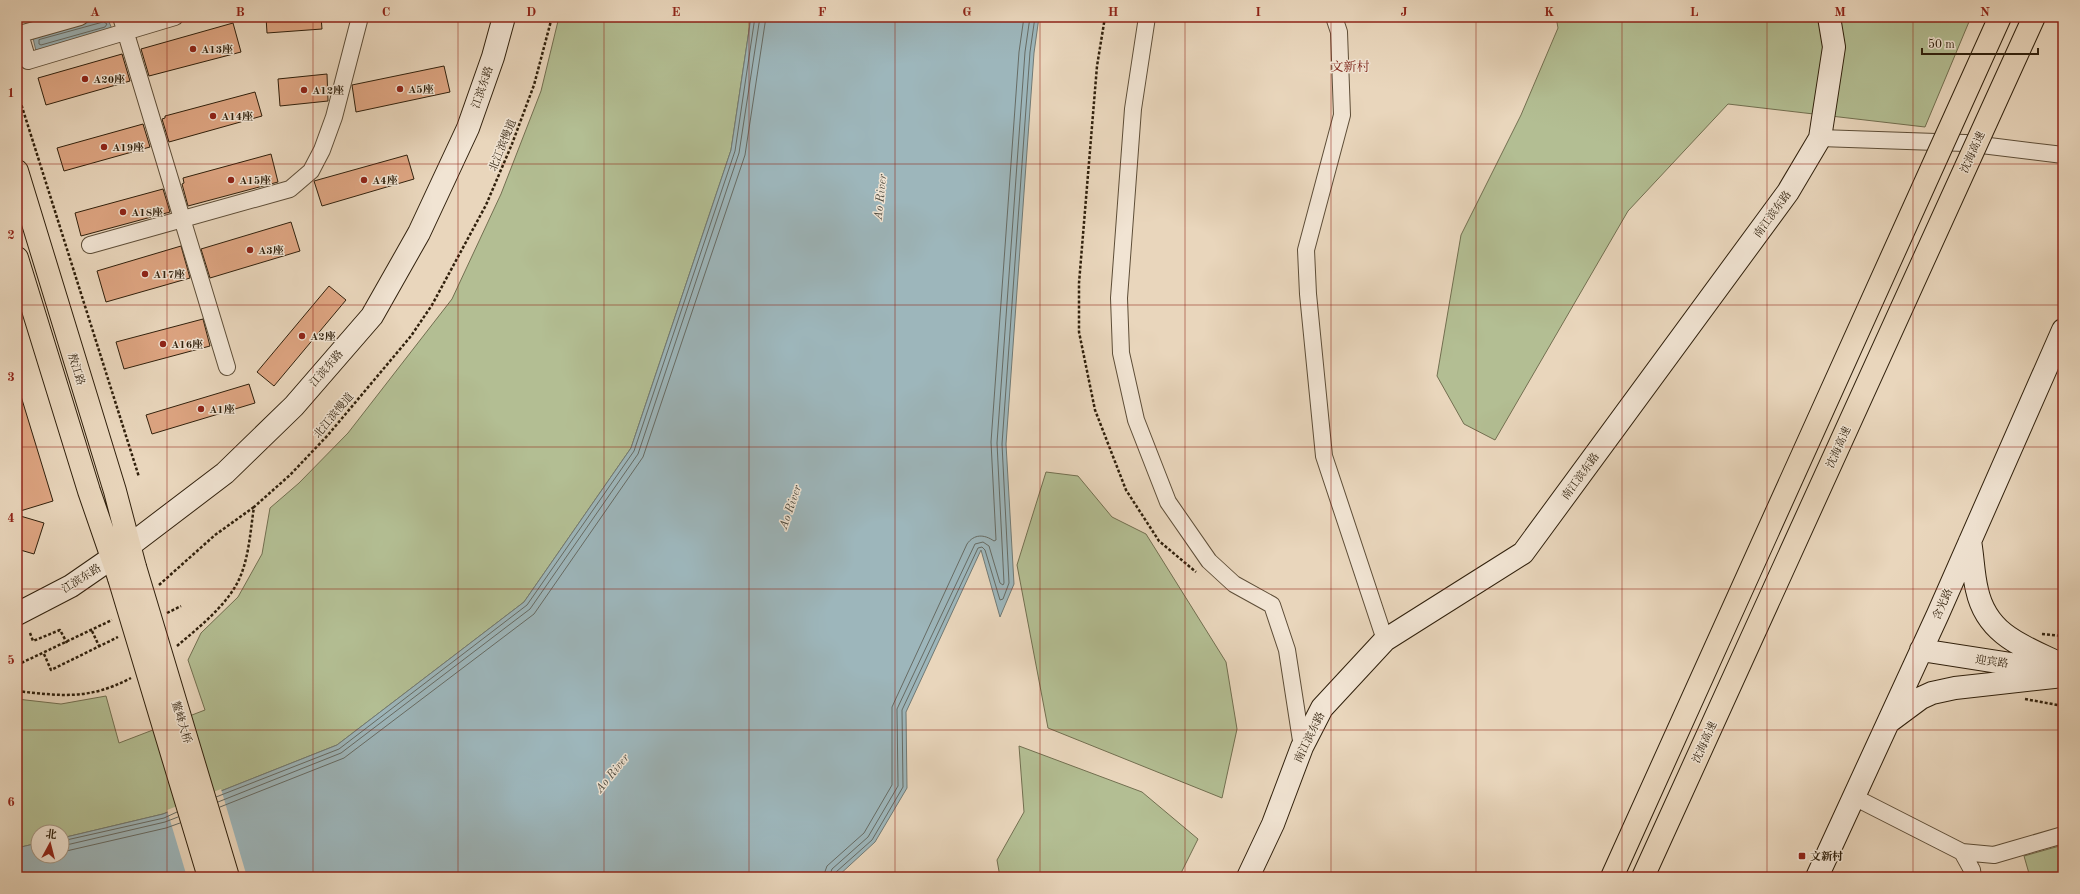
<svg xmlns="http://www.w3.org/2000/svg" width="2080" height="894" font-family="'Old Standard TT','Noto Serif SC',serif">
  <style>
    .green { fill: #b3be93; stroke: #726f50 }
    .water { fill: #9db6bb; stroke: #717a75 }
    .pier { fill: #e9d6bc }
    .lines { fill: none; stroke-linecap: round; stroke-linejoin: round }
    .shore { stroke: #666b64; stroke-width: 1 }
    .stream { stroke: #717a75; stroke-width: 4.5 }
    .building { fill: #dea582; stroke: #30200c }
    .minor-casing { stroke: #5e4e38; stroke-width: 18 }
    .secondary-casing { stroke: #30200c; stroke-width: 24 }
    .primary-casing { stroke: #30200c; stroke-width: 24 }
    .path { stroke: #30200c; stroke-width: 2.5; stroke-dasharray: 3 2; stroke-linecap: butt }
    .minor { stroke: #f1e4d3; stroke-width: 16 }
    .secondary { stroke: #f1e4d3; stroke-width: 22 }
    .primary { stroke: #e9d6bc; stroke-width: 22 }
    .primary-bridge-casing { stroke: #30200c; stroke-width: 24; stroke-linecap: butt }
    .motorway-bridge-casing { stroke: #30200c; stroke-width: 24; stroke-linecap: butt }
    .primary-bridge { stroke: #e9d6bc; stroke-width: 22 }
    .motorway-bridge { stroke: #e9d6bc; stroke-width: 22 }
    .grid { fill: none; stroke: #8f2418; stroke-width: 1; stroke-opacity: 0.55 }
    .poi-dot { fill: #8f2418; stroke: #f1e4d3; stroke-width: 1.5 }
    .labels { text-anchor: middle; stroke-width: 3; stroke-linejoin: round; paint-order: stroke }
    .poi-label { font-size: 11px; font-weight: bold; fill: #30200c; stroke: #f1e4d3; text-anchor: start }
    .street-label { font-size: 11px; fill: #30200c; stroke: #f1e4d3 }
    .water-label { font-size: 12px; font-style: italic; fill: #514d41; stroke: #f1e4d3 }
    .quarter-label { font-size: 13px; fill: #7a1f14; stroke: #f1e4d3 }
    .neatline { fill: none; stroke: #8f2418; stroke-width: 1.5 }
    .grid-label { font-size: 13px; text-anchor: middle; font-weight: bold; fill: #8f2418 }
  </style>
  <rect width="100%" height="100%" fill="#e9d6bc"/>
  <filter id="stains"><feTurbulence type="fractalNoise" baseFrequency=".005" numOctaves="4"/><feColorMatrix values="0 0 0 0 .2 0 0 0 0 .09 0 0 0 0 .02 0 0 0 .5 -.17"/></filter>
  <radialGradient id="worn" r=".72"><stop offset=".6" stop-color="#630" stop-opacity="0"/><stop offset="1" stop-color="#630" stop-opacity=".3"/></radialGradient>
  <!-- green -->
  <path class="green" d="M559,17H751L731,150L631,448L524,602L337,745L163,814L62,838V832H38V843L17,848V699L61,704L106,696L119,743L205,710L188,660L201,633L238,597L262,554L270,508L299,483L348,433L452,299L501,194L541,91Z
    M1556,17H1971L1925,127L1728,104L1628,211L1495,440L1464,424L1437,376L1461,235L1521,115L1558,28Z
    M1046,472L1078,476L1112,517L1146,534L1226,662L1237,729L1222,798L1048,728L1017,565Z
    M1019,746L1142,792L1198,839L1179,877H1000L997,860L1024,812Z
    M2063,845V877H2030L2024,856Z"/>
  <!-- water -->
  <path class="water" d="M107,17L112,29L36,51L33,38Z
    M751,17H1039L1034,53L1006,444L1014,584L1000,617L981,550L906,712L907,788L875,842L837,877H17V848L38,843V856H62V838L163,814L337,745L524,602L631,448L731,150Z"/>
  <!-- pier -->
  <path class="pier" d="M221,789L247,877H187L167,810Z"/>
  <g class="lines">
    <!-- shore -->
    <path class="shore" d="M104,22L107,24L105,27L41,45L39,44V40Z
      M216,797L339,749L527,605L634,451L735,151L755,17
      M218,802L341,753L530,609L638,454L739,153L760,17
      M220,807L344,758L534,614L643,457L745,155L766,17
      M62,841L164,818L177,812
      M62,846L165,822L178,817
      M62,852L166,828L180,823
      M823,877L827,866L864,833L892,785V707L967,544C974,534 984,534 994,541L996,540L991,442L1019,52L1024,17
      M829,877L832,869L868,837L898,786L897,709L975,544L983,542L989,546L1000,583L1003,585L1004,583L997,443L1025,52L1030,17
      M834,877L836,872L872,840L903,787L902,710L978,548L982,547L985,550L1000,600L1003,599L1009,583L1002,444L1030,52L1035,17"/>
    <!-- stream -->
    <path class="stream" d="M1546,877H1567"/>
  </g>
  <!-- building -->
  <path class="building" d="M266,17H321L322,29L267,33Z
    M233,23L241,52L149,76L141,49Z
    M122,54L130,81L46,105L38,78Z
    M444,66L450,92L356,112L352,85Z
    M327,74L328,101L280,106L278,79Z
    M255,92L262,116L169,142L162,119L165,118V116Z
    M143,124L150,147L64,171L57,148Z
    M271,154L278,182L188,206L182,184L184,183L183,178Z
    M407,155L414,179L322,206L314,181Z
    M163,189L170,212L81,236L75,213Z
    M291,222L300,251L210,278L201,249Z
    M181,246L190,278L106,302L97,271Z
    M329,286L346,300L274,386L257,372Z
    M203,319L210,346L124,369L116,342Z
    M249,384L255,403L152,434L146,415Z
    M20,393L53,501L17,512V394Z
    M17,515L44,523L34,554L17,549Z"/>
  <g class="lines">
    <!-- minor casing -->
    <g class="minor-casing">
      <path id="minor" d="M80,17L20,34L28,61L175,17
        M121,17L227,367
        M1147,17L1133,109L1119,298L1121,353L1136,420L1168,502L1209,561L1234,584L1272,605L1287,650L1302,747
        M1334,17L1339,32L1342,115L1306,250L1308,294L1324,456L1385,640
        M1820,138L1965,143L2063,155
        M90,245L290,189L311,171L322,150L334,117L360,17
        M1854,797L1962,852L1994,855L2063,835
        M1962,852L1972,870L1973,877"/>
    </g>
    <!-- secondary casing -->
    <g class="secondary-casing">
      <path id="secondary" d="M1970,541C1973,557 1973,574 1977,590C1987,636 2025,647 2063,665
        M17,614L71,586L129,546L225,473L294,406L372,316L419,233L468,128L493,57L504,17
        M1921,650L2050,670
        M1890,721L1921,698L1932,693L1955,688L2063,676
        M1248,877L1273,824L1302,747L1322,708L1385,640L1523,553L1788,192L1820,138L1834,47L1829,17
        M1817,877L1938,614L2063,330"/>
    </g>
    <!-- primary casing -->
    <g class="primary-casing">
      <path id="primary" d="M17,171L115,491L135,567
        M17,258L89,491L119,578"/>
    </g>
    <!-- path -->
    <path class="path" d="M1105,17L1097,66L1079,283V332L1095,410L1126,490L1159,541L1196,572
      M17,91L139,477
      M159,585L215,535L254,507
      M167,613L181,606
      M92,631L99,646
      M30,633L33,641L60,630L67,643
      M2042,634L2063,636
      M177,646C198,628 221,610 235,587C249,564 250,532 254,507L290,475L328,435L411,336L432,305L486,205L512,144L534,85L552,17
      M44,654L51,670L118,637
      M17,665L112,620
      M17,691C62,696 89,700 131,678
      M2025,699L2063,706"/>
    <!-- minor -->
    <use href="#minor" class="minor"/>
    <!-- secondary -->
    <use href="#secondary" class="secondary"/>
    <!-- primary -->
    <use href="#primary" class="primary"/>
    <!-- primary-bridge casing -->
    <g class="primary-bridge-casing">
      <path id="primary-bridge" d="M135,567L228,877
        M119,578L209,877"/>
    </g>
    <!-- motorway-bridge casing -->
    <g class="motorway-bridge-casing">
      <path id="motorway-bridge" d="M1612,877L2000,17
        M1643,877L2034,17"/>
    </g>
    <!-- primary-bridge -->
    <use href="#primary-bridge" class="primary-bridge"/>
    <!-- motorway-bridge -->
    <use href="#motorway-bridge" class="motorway-bridge"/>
  </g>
  <!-- grid -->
  <path class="grid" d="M167,17V877M313,17V877M458,17V877M604,17V877M749,17V877M895,17V877M1040,17V877M1185,17V877M1331,17V877M1476,17V877M1622,17V877M1767,17V877M1913,17V877M17,164H2063M17,305H2063M17,447H2063M17,589H2063M17,730H2063"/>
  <!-- markers -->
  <g class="poi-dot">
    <circle cx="193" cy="49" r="4"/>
    <circle cx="85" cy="79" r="4"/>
    <circle cx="400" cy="89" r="4"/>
    <circle cx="304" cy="90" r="4"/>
    <circle cx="213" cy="116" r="4"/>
    <circle cx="104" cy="147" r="4"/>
    <circle cx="231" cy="180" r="4"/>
    <circle cx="364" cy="180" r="4"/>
    <circle cx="123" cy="212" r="4"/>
    <circle cx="250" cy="250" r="4"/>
    <circle cx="145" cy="274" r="4"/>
    <circle cx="302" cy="336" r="4"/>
    <circle cx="163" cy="344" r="4"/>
    <circle cx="201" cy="409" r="4"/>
    <rect x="1798" y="852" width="8" height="8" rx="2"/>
  </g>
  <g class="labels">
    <!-- poi labels -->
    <g class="poi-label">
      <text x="201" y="53">A13座</text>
      <text x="93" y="83">A20座</text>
      <text x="408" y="93">A5座</text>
      <text x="312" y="94">A12座</text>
      <text x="221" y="120">A14座</text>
      <text x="112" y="151">A19座</text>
      <text x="239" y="184">A15座</text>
      <text x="372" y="184">A4座</text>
      <text x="131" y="216">A18座</text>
      <text x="258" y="254">A3座</text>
      <text x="153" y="278">A17座</text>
      <text x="310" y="340">A2座</text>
      <text x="171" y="348">A16座</text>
      <text x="209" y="413">A1座</text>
      <text x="1810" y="860">文新村</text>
    </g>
    <!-- street labels -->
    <g class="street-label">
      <text transform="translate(482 87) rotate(-71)" y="4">江滨东路</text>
      <text transform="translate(502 145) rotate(-68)" y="4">北江滨慢道</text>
      <text transform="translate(1972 152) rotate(-66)" y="4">沈海高速</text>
      <text transform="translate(1772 214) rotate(-54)" y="4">南江滨东路</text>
      <text transform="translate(326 368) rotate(-49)" y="4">江滨东路</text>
      <text transform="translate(77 369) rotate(73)" y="4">敖江路</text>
      <text transform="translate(333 415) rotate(-50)" y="4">北江滨慢道</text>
      <text transform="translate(1838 447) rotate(-66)" y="4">沈海高速</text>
      <text transform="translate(1580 476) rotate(-54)" y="4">南江滨东路</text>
      <text transform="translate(81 578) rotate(-32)" y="4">江滨东路</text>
      <text transform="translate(1942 604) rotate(-66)" y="4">含光路</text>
      <text transform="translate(1992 661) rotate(8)" y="4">迎宾路</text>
      <text transform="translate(182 722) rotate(73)" y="4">鳌峰大桥</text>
      <text transform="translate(1309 737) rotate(-64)" y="4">南江滨东路</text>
      <text transform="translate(1704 742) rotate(-66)" y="4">沈海高速</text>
    </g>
    <!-- water labels -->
    <g class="water-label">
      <text transform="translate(880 197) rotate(-84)" y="4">Ao River</text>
      <text transform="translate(790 507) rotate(-71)" y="4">Ao River</text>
      <text transform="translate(612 773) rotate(-51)" y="4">Ao River</text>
    </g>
    <!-- quarter labels -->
    <g class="quarter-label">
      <text x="1350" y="71">文新村</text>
    </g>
  </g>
  <!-- margin -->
  <rect width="2080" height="894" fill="none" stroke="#e9d6bc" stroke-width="44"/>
  <!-- north arrow -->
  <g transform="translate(50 844) rotate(7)"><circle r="19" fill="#f1e4d3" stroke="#a49683"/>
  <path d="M0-3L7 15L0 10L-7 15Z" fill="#8f2418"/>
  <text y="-6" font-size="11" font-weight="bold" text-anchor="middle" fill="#30200c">北</text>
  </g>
  <!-- scale -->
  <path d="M1922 48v6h116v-6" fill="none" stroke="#30200c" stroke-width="2"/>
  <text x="1928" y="48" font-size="12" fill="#30200c" stroke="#f1e4d3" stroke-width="3" paint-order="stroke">50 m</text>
  <rect x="22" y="22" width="2036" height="850" class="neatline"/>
  <g class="grid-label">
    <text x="95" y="16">A</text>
    <text x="240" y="16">B</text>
    <text x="386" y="16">C</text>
    <text x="531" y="16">D</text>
    <text x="676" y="16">E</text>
    <text x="822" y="16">F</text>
    <text x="967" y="16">G</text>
    <text x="1113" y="16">H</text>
    <text x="1258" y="16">I</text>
    <text x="1404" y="16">J</text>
    <text x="1549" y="16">K</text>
    <text x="1694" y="16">L</text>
    <text x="1840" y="16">M</text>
    <text x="1985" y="16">N</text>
    <text x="11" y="97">1</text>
    <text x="11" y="239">2</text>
    <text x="11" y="381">3</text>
    <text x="11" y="522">4</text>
    <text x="11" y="664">5</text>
    <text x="11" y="806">6</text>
  </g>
  <rect width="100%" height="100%" filter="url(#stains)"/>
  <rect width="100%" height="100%" fill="url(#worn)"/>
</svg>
